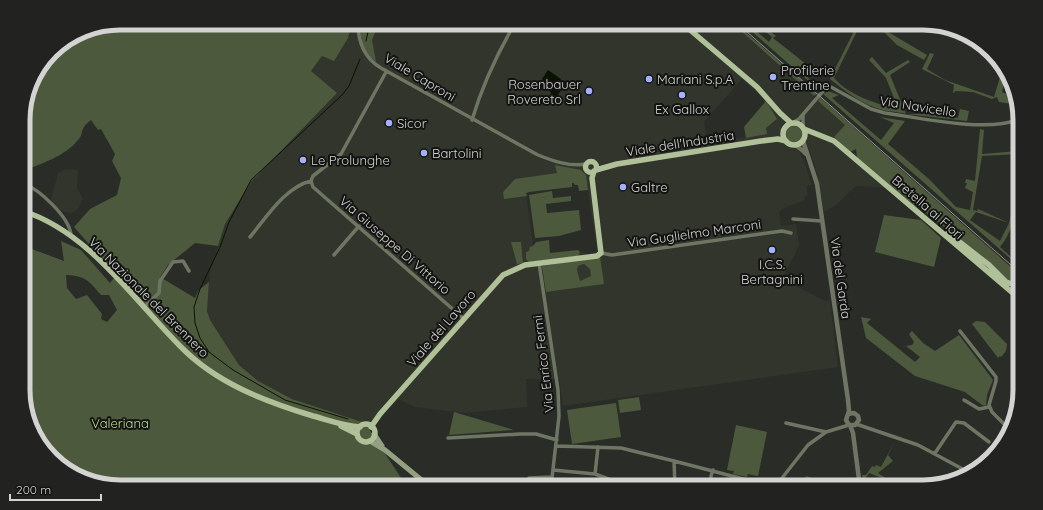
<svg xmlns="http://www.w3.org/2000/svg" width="1043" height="510" font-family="Quicksand,sans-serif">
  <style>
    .built { fill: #31352b; fill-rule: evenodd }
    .green { fill: #4d593c; fill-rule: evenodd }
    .water { fill: #0a1300 }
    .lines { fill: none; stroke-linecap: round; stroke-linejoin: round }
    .stream { stroke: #0a1300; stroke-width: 1 }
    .minor { stroke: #6e7663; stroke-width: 3.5 }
    .tertiary { stroke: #6e7663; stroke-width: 4.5 }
    .secondary { stroke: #93a081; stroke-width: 5 }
    .primary { stroke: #b0c099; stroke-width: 5.5 }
    .rail { stroke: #959693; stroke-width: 1 }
    .poi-dot { fill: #a5b1fc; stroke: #131412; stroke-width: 1.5 }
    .labels { text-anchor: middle; stroke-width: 4; stroke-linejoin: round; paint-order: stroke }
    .poi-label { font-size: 13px; fill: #d3d4d2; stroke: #131412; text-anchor: start }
    .street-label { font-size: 13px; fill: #d3d4d2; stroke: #131412 }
    .park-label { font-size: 13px; fill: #c0dc96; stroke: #131412 }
    .rim { fill: none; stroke: #d3d4d2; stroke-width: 5 }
  </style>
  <rect width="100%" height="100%" fill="#2a2c28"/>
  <!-- built -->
  <path class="built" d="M352,23H362L361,29L375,61L372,40L379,23H689L691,25L692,23H732L845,125L833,138L839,148L885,188L856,186L836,205L824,212L815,166L806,142L793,148L799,151L803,158L812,185L806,186L808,195L804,197L805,200L782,209L779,213L781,226L796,224L799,246L782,279L825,301L830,300L838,367L563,406L559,379H526L527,407L464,413L415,407L399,399L369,429L365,423L292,399L258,381L239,365L210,320L207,311L210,271L225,224L251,182L337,93L311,71L322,56L348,38ZM742,79L766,101L776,121L766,128V134L708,143L704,122ZM555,165L585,173L597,250L594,254L587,255L583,252H580L578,256L535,261L524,178L557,173Z
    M65,169L78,170L77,188L83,199L77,210L72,213L64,212L55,206L51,200L58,173Z"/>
  <!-- green -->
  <path class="green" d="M120,23H352L348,38L334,61L322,56L311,71L337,93L251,182L225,224L218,246L195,243L168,265L160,277L195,298L199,290L209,282L207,311L210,320L239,365L258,381L292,399L365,423L407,487H120L77,477L43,449L24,403V246L64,261L61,241L81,250L110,283L116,275L74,227L90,209L117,195L121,178L112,161L115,154L101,129L98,130L91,120C78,130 85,133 78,140C64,157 42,163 23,171V113L33,77L56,47L83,30ZM66,275C86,276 89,281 101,295H109L117,310L107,322L101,319L102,314L87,295L76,299L67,288Z
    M362,23H379L372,40L376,62C364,53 358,38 362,23Z
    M732,23H735L817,94L814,96Z
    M742,23H747L769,42L772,37L754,23H759L776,36L773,38L811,68L805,75L821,89L820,91Z
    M858,23H861L834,78C849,95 874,103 896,109L898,108L886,78L869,60L872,57L886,73L908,60L910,62L890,75L906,114H942L958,118L960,109L969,111L967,121L906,114C900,112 891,112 883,110C863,105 846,92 830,79Z
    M878,26L927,55L924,60L897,45Z
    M930,53L934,54L927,69L945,80L994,97L1003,67L1006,76L1002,92L1015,98L1018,105L999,102L997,97L992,99L973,92L956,91L953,93L954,85L922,69Z
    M828,91L839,95L832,98L881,140L894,123L880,117L905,121L888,144L929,179L956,207L970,210L973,192L965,188L967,183H965L966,179L975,181L980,129L984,130L982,154L1019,151V154L982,156L973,210L977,211L978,209L1009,223L1019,182C1019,202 1014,231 1000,247L1020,265V267L823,94ZM976,212L1009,223L1000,241L970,220Z
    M820,97L1020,275V282L1008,281L990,263L921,209L914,205L857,157L856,149L850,152L834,137L845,125L818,101Z
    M766,101L777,119L766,128L767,134L746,138L744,127Z
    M786 134a8 8 0 1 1 16 0a8 8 0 1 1-16 0Z
    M555,165L581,170L586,175L588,190L579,191L578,185H575L574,183H572V187L529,192L526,193L527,196L504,199L503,192L515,179L557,173Z
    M552,191L553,198L571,196V201L546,204L547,213L579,210L581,230L559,236L535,238L529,195Z
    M884,215L921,220L941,238L934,267L875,252Z
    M549,240L550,253L578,250L580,252L578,256L529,262L526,259V252L529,251L530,247L533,246L536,242Z
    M511,242H521L523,263L517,264Z
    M600,257L604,284L546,292L542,266ZM584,264L590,269L591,276L580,281L577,270L578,266Z
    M861,317L871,319L867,323L915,362L920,357L906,346L912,345L914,342L909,334L912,331L923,343L935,351L959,335L993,380L987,395L986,406L982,405L965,392L915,376L866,338Z
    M976,321L985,322L1007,344L1006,351L1001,357L1000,356L998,358L972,324Z
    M639,397L641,410L620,413L618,400Z
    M616,403L621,437L572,444L567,410Z
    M454,412L514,430L449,435Z
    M736,425L767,432L758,476L748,474L747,477L733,474L734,471L727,470Z
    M895,441L888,455L893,461L878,473L887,479L895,487L885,486L887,480L869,473L863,482L862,475H866L872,466L875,467L876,465L881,467Z
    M806,476L833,485L836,487H793L794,485L802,486Z"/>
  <!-- water -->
  <path class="water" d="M548,70L561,79L559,82L564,86L555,99L542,79Z"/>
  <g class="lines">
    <!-- stream -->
    <path class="stream" d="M366,41L370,23
      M348,419L285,400L233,370L209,352L200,338L195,323L194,307L200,289L220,247L229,222L251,180L342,95L349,86L360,59"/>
    <!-- minor -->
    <path class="minor" d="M358,23C358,42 364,58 381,68L538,155C553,161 570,167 586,164
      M386,72L341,154L313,176L311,181L313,187L464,319
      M472,120C482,86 497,54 515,23
      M794,122L799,119L824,90L831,87L871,109L885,113C920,118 988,133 1019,119
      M803,126V115
      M23,183C40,190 68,216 71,234
      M793,219L822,221
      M250,237C266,218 285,187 311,181
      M601,253L612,255L782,231L791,233
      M334,255L359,226
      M539,263L558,390L559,416L551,487
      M143,308L159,293L160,281L173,262L183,261L189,271
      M960,331L996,377V381L989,405L992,412L1011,431
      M964,400L979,409L989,407
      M786,423L826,432
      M856,424L918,445L970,473
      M448,438L520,434H536L557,440
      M556,446L621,448L674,461L675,487
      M935,453L956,422L964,423L989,442
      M674,461L751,481L758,487
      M553,470L595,474L630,487
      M595,474L598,447
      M529,478L552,477
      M711,487V476L713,470
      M775,487L808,445L826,432L849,425"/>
    <!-- tertiary -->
    <path class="tertiary" d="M803,141L817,184L848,400L849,411L846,420L849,425H855L859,420L858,416L854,413L848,414
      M795,145L802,150L806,154
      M850,425L853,433L860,487"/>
    <!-- secondary -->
    <path class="secondary" d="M374,434L382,446
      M370,441L385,450L430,487"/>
    <!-- primary -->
    <path class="primary" d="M682,23L757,87L780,113L791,123
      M783 134a11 11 0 1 1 22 0a11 11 0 1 1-22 0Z
      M804,129L834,141L1020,299
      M585.5 167a5.5 5.5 0 1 1 11 0a5.5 5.5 0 1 1-11 0Z
      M596,170L617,164L761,141L778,139L786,141
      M23,211C89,232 133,299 180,346C216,383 264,401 313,416C328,420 344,426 360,427
      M948,233L989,265L1006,282L1015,285L1020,284
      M357 433a9 9 0 1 1 18 0a9 9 0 1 1-18 0Z
      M341,426L357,434
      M371,427L380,414L503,275L525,265L597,256L601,253L592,178L594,171"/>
    <!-- rail -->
    <path class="rail" d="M737,23L1020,273"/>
  </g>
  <!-- markers -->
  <g class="poi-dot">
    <circle cx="773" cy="77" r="4"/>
    <circle cx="649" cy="79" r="4"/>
    <circle cx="589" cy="91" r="4"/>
    <circle cx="682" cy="95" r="4"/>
    <circle cx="389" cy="123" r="4"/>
    <circle cx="424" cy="153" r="4"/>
    <circle cx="303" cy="160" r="4"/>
    <circle cx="623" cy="187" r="4"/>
    <circle cx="772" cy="250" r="4"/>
  </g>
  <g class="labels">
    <!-- poi labels -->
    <g class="poi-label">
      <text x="781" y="75">Profilerie<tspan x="781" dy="15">Trentine</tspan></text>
      <text x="657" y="84">Mariani S.p.A</text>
      <text x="581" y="89" text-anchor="end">Rosenbauer<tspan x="581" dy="15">Rovereto Srl</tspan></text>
      <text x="682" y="114" text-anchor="middle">Ex Gallox</text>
      <text x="397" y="128">Sicor</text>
      <text x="432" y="158">Bartolini</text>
      <text x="311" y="165">Le Prolunghe</text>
      <text x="631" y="192">Galtre</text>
      <text x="772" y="269" text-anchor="middle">I.C.S.<tspan x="772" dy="15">Bertagnini</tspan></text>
    </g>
    <!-- street labels -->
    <g class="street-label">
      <text transform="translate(420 77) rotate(31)" y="5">Viale Caproni</text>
      <text transform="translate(918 106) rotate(9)" y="5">Via Navicello</text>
      <text transform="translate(680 143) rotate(-9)" y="5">Viale dell'Industria</text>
      <text transform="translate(928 207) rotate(41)" y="5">Bretella ai Fiori</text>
      <text transform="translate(694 233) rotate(-8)" y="5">Via Guglielmo Marconi</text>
      <text transform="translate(395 245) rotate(41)" y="5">Via Giuseppe Di Vittorio</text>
      <text transform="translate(841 278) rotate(82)" y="5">Via del Garda</text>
      <text transform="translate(149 297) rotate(45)" y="5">Via Nazionale del Brennero</text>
      <text transform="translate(441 328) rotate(-49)" y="5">Viale del Lavoro</text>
      <text transform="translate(543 364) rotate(-97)" y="5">Via Enrico Fermi</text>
    </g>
    <!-- park labels -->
    <g class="park-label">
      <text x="120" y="428">Valeriana</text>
    </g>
  </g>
  <!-- crop -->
  <path d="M0 0H1043V510H0ZM120 30H923A90 90 0 0 1 1013 120V390A90 90 0 0 1 923 480H120A90 90 0 0 1 30 390V120A90 90 0 0 1 120 30Z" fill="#222321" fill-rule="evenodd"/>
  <path class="rim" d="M120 30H923A90 90 0 0 1 1013 120V390A90 90 0 0 1 923 480H120A90 90 0 0 1 30 390V120A90 90 0 0 1 120 30Z"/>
  <!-- scale -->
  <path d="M10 494v6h91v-6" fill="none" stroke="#d3d4d2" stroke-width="2"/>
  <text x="16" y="494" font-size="12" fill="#d3d4d2" stroke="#131412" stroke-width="3" paint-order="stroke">200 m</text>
</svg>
